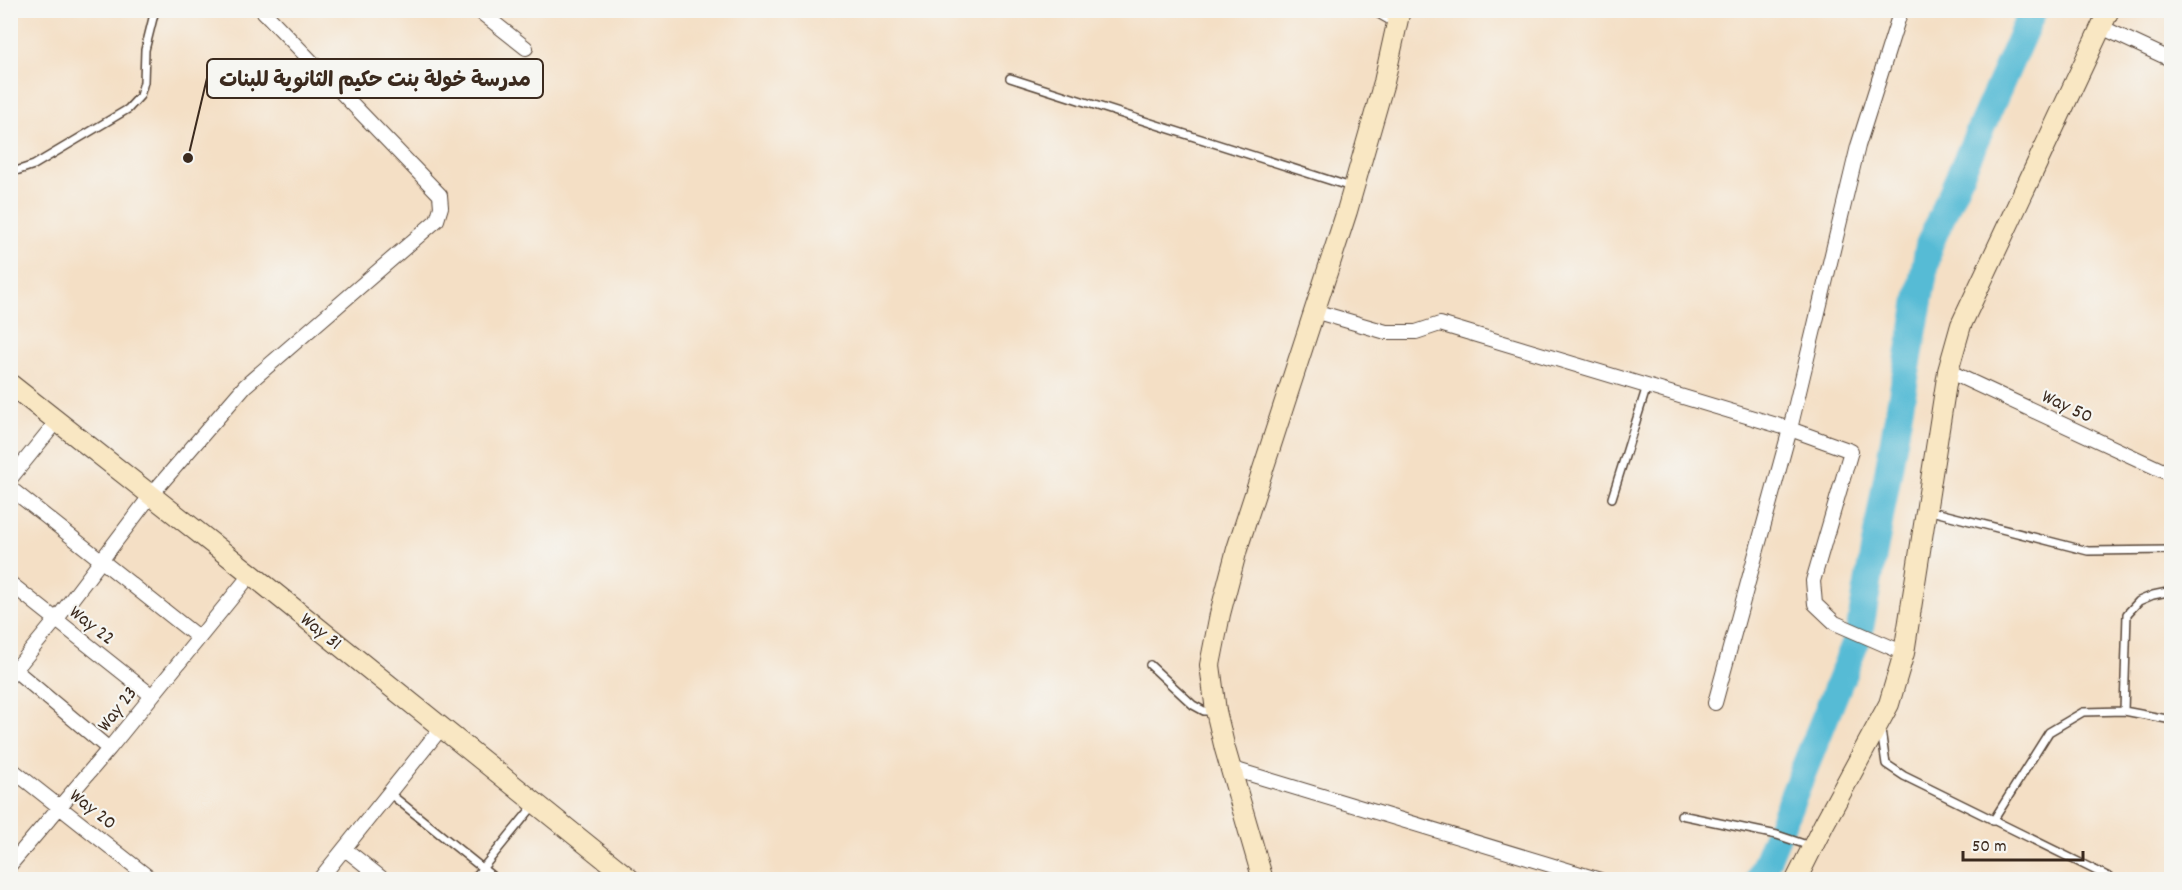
<svg xmlns="http://www.w3.org/2000/svg" width="2182" height="890" font-family="Dekko,'Playpen Sans Arabic',sans-serif">
  <style>
    .lines { fill: none; stroke-linecap: round; stroke-linejoin: round }
    .river { stroke: #57bbd5; stroke-width: 28 }
    .lane-casing { stroke: #574537; stroke-width: 10 }
    .street-casing { stroke: #574537; stroke-width: 16 }
    .secondary-casing { stroke: #574537; stroke-width: 22 }
    .lane { stroke: #fff; stroke-width: 7 }
    .street { stroke: #fff; stroke-width: 14 }
    .secondary { stroke: #f9e7c3; stroke-width: 20 }
    .labels { text-anchor: middle; stroke-width: 4.5; stroke-linejoin: round; paint-order: stroke }
    .street-label { font-size: 20px; fill: #3b2a1e; stroke: #f6f6f2 }
    .leader { fill: none; stroke: #3b2a1e; stroke-width: 2 }
    .callout-dot { fill: #3b2a1e; stroke: #f6f6f2; stroke-width: 2 }
    .callout { fill: #f6f6f2; stroke: #3b2a1e; stroke-width: 2 }
    .callout-label { font-size: 21px; text-anchor: middle; font-weight: bold; fill: #3b2a1e }
  </style>
  <rect width="100%" height="100%" fill="#f6f6f2"/>
  <filter id="ink" filterUnits="userSpaceOnUse"><feTurbulence type="fractalNoise" baseFrequency=".0167" numOctaves="2"/><feDisplacementMap in="SourceGraphic" scale="12" xChannelSelector="R" yChannelSelector="G"/><feConvolveMatrix kernelMatrix="1 2 1 2 8 2 1 2 1" color-interpolation-filters="sRGB"/></filter>
  <filter id="wash" filterUnits="userSpaceOnUse"><feTurbulence type="fractalNoise" baseFrequency=".008" numOctaves="4" result="noise"/><feDisplacementMap in="SourceGraphic" scale="24" xChannelSelector="R" yChannelSelector="G"/><feGaussianBlur stdDeviation="1.35" result="paint"/><feColorMatrix in="noise" values="0 0 0 0 0 0 0 0 0 0 0 0 0 0 0 0 0 1.4 0 .05"/><feComposite in="paint" operator="in"/></filter>
  <g filter="url(#wash)">
    <rect width="100%" height="100%" fill="#f4dfc5"/>
    <g class="lines">
      <!-- river -->
      <path class="river" d="M1759,880L1859,634L1929,245L2033,10"/>
    </g>
  </g>
  <g filter="url(#ink)">
    <g class="lines">
      <!-- lane casing -->
      <g class="lane-casing">
        <path id="lane" d="M1010,78L1351,187
          M10,173L34,165L128,109L140,96L144,82L145,50L155,10
          M1612,498L1647,386
          M1927,510L2088,551L2172,550
          M1150,665L1193,705L1204,711H1215
          M2124,711L2127,614L2139,601L2153,595L2172,591
          M1881,730L1886,764L1904,776L2115,880
          M389,793L497,880
          M1681,815L1777,835L1810,846
          M1993,821L2049,732L2083,712L2124,711L2172,720
          M473,880L534,805"/>
      </g>
      <!-- street casing -->
      <g class="street-casing">
        <path id="street" d="M478,10L526,48
          M1378,10L1397,21
          M2101,27L2172,60
          M1314,311L1386,332H1416L1440,324L1790,429L1851,451L1813,581L1815,604L1835,623L1904,653
          M1948,371L2172,475
          M10,479L58,420
          M10,488L199,638
          M10,583L151,695
          M10,666L109,749
          M10,676L56,620L151,495L245,386L437,220L441,207L440,195L262,10
          M1715,703L1790,429L1858,146L1901,10
          M10,768L152,880
          M1230,768L1600,880
          M345,849L384,880
          M10,865L109,749L251,574
          M319,880L442,727"/>
      </g>
      <!-- secondary casing -->
      <g class="secondary-casing">
        <path id="secondary" d="M10,384L251,574L631,880
          M1263,880L1225,749L1216,711L1210,665L1220,614L1237,549L1347,211L1384,82L1400,10
          M1796,880L1824,824L1889,704L1904,653L1948,371L1961,325L2109,10"/>
      </g>
      <!-- lane -->
      <use href="#lane" class="lane"/>
      <!-- street -->
      <use href="#street" class="street"/>
      <!-- secondary -->
      <use href="#secondary" class="secondary"/>
    </g>
  </g>
  <g class="labels">
    <!-- street labels -->
    <g class="street-label">
      <text transform="translate(2068 405) rotate(25)" y="7">Way 50</text>
      <text transform="translate(93 624) rotate(38)" y="7">Way 22</text>
      <text transform="translate(322 630) rotate(39)" y="7">Way 31</text>
      <text transform="translate(116 708) rotate(-52)" y="7">Way 23</text>
      <text transform="translate(94 808) rotate(38)" y="7">Way 20</text>
    </g>
  </g>
  <!-- callouts -->
  <path class="leader" d="M188 158L207 78"/>
  <circle class="callout-dot" cx="188" cy="158" r="6"/>
  <rect class="callout" x="207" y="59" width="336" height="39" rx="6"/>
  <g class="callout-label">
    <text x="375" y="86">مدرسة خولة بنت حكيم الثانوية للبنات</text>
  </g>
  <!-- margin -->
  <rect width="2182" height="890" fill="none" stroke="#f6f6f2" stroke-width="36"/>
  <!-- scale -->
  <path d="M1963 851v9h120v-9" fill="none" stroke="#3b2a1e" stroke-width="3"/>
  <text x="1972" y="851" font-size="18" fill="#3b2a1e" stroke="#f6f6f2" stroke-width="4.5" paint-order="stroke">50 m</text>
</svg>
